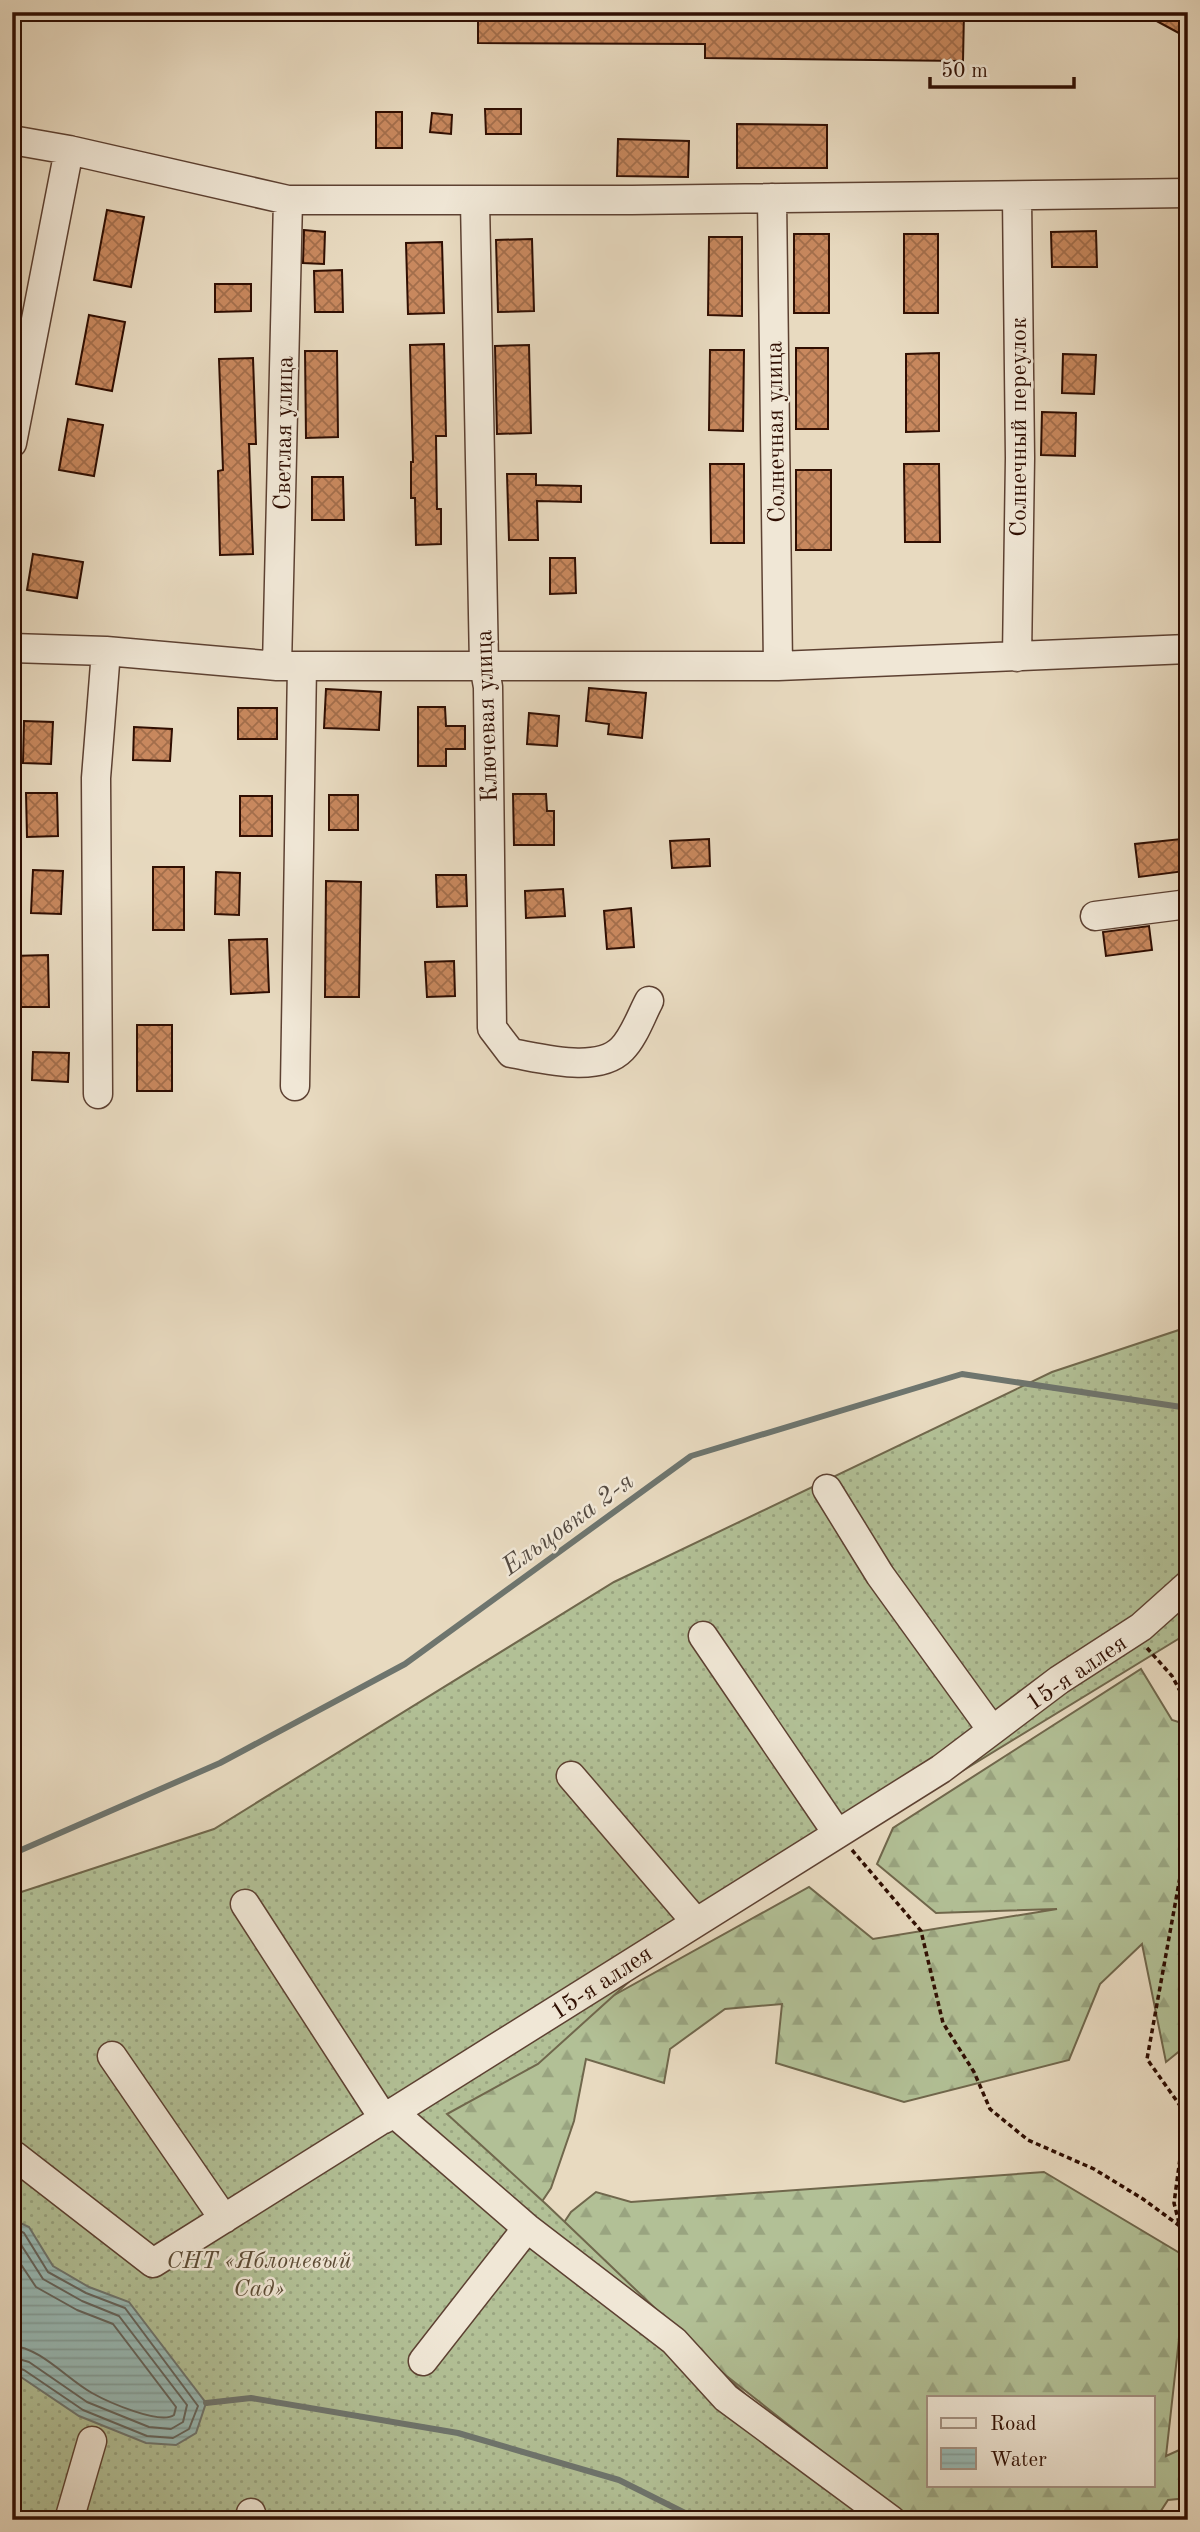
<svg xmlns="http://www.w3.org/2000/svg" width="1200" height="2532" font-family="'Old Standard TT',serif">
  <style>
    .forest { fill: url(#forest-firs); stroke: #70674c; stroke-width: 2; fill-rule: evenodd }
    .garden { fill: url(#garden-dots); stroke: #70674c; stroke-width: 2 }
    .water { fill: url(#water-rules); stroke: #6e756e; stroke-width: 2 }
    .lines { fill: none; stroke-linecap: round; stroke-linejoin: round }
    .shore { stroke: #64645c; stroke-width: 2 }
    .stream { stroke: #6e756e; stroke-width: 6 }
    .building { fill: url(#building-cross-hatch); stroke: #2f0e02; stroke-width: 2 }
    .minor-casing { stroke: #5d4132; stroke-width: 31 }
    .path { stroke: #2f0e02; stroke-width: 3.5; stroke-dasharray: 5 3.5; stroke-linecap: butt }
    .minor { stroke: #f0e7d6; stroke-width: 28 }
    .labels { text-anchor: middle; stroke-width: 5; stroke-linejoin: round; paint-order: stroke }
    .street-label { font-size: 24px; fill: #2f0e02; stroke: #f0e7d6 }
    .park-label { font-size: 24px; font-style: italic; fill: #5d4c36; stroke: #f0e7d6 }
    .water-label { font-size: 26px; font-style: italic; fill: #544a41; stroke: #f0e7d6 }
  </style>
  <defs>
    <pattern id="forest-firs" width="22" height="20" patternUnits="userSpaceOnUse" patternTransform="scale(1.75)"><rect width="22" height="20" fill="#b2c096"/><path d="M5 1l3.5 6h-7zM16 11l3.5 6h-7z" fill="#99a480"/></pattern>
    <pattern id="garden-dots" width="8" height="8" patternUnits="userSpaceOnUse" patternTransform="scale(1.75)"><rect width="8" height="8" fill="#b2c096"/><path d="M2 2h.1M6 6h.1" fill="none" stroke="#99a480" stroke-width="1.8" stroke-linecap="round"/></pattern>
    <pattern id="water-rules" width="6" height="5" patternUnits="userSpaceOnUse" patternTransform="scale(1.75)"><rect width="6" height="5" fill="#98bab6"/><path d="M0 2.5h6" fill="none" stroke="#839f9b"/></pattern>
    <pattern id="building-cross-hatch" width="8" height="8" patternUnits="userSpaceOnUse" patternTransform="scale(1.75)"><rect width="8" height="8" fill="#c8885e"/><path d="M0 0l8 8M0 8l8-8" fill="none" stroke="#a36e4b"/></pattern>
  </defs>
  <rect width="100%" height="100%" fill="#e8dac0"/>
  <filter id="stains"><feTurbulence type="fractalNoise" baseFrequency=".00286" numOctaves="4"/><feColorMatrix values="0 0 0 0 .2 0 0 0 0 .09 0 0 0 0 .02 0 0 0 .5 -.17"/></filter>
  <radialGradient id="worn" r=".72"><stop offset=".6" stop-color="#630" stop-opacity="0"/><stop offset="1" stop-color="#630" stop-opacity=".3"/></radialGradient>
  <!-- forest -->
  <path class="forest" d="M1141,1669L1172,1720L1188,1725V2037L1187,2045L1166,2062L1142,1944L1100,1984L1069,2060L904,2102L776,2063L782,2004L725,2009L670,2049L664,2083L586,2059L574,2121L551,2188L531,2218L437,2116L573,2018L809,1887L873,1939L1057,1909L936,1913L877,1864L893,1828Z
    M1044,2172L1188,2258L1166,2456L1188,2446V2498L1168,2500L1155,2520H909L553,2239L571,2212L596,2192L631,2202ZM929,2397H1153V2485H929Z"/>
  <!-- garden -->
  <path class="garden" d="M1188,1327V1633L653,1960L538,2064L447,2114L547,2205L747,2396L902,2520H12V1895L214,1829L614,1582L1052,1372Z"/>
  <!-- water -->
  <path class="water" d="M12,2219L29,2227L53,2266L89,2287L129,2302L206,2403L196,2433L176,2445L146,2443L79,2416L12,2371Z"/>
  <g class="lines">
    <!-- shore -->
    <path class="shore" d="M12,2227L24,2233L48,2272L86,2293L125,2308L198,2406L189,2429L173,2438L147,2436L83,2410L24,2370L12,2366
      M12,2237L18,2240L43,2279L82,2301L119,2316L187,2405L183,2422L171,2429L149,2427L87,2402L29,2362L12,2357
      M12,2251L36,2287L77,2310L113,2324L176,2407L174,2415C160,2425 108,2402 92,2393C68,2380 40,2347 12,2346"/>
    <!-- stream -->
    <path class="stream" d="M12,1854L220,1763L405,1664L691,1456L962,1374L1188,1408
      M206,2403L251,2398L458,2433L619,2480L699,2520"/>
  </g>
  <!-- building -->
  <path class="building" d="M478,12H964L963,61L705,58V44L478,43Z
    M1140,12H1188V38Z
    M485,109H521V134H486Z
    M376,112H402V148H376Z
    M432,113L452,115L451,134L430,132Z
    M737,124L827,125V168H737Z
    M618,139L689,141L688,177L617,176Z
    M107,210L144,217L131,287L94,280Z
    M304,230L325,232L324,264L303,263Z
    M1096,231L1097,267H1052L1051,232Z
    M794,234H829V313H794Z
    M904,234H938V313H904Z
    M709,237H742V316L708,315Z
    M532,239L534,311L498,312L496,240Z
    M442,242L444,313L408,314L406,243Z
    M342,270L343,312H315L314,271Z
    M215,284H251V311L215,312Z
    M89,315L125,322L112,391L76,384Z
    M444,344L446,436H436L437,509H441V544L416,545L415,498H411V462H413L410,345Z
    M529,345L531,433L497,434L495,346Z
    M796,348H828V429H796Z
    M710,350H744L743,431L709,430Z
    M305,351H337L338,437L306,438Z
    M939,353V431L906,432V354Z
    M1063,354L1096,355L1094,394L1062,393Z
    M253,358L256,444H249L253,554L220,555L218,471L223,470L219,359Z
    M1042,412L1076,413L1075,456L1041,455Z
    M68,419L103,425L94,476L59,470Z
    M710,464H744V543H711Z
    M904,464H939L940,542H905Z
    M796,470H831V550H796Z
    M507,474H536V485L581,486V502L537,501L538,540H509Z
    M312,477H343L344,520H312Z
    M33,554L83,562L77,598L27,590Z
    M550,558H575L576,593L550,594Z
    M589,688L646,693L642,738L608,734L609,724L586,721Z
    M326,689L381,692L379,730L324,728Z
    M418,707H445L446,726H465V749H446V766H418Z
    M238,708H277V739H238Z
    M529,713L559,716L557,746L527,744Z
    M24,721L53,722L51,764L23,763Z
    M134,727L172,729L170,761L133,760Z
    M26,793H57L58,836L27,837Z
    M513,794H546L547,811H554V845H514Z
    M329,795H358V830H329Z
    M240,796H272V836H240Z
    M709,839L710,866L672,868L670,841Z
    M1181,839L1185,871L1139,877L1135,844Z
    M153,867H184V930H153Z
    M33,870L63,871L61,914L31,913Z
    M216,872L240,873L239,915L215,914Z
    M436,875H466L467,906L437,907Z
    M326,881L361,882L359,997H325Z
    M563,889L565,916L526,918L525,891Z
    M631,908L634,947L607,949L604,911Z
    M1149,926L1152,950L1106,956L1103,932Z
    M267,939L269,992L231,994L229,940Z
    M48,955L49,1007H12V956Z
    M454,961L455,996L427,997L425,962Z
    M137,1025H172V1091H137Z
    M33,1052L69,1053L68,1082L32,1080Z"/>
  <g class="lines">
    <!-- minor casing -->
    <g class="minor-casing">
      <path id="minor" d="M12,140L69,150L288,200H632L1188,193
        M772,198L778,666
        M475,201L484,665L488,687L492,1028L511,1053C541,1058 598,1074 622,1049C634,1037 641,1016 649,1001
        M12,443L69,150
        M12,648L106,651L277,666H778L1188,649
        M1017,657L1020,458L1017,197
        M277,666L288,200
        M1095,916L1188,904
        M295,1086L302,666
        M98,1094L96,778L106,651
        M827,1489L880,1575L992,1730
        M703,1636L837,1833
        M571,1776L695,1921
        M245,1904L384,2119
        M112,2056L224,2219
        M394,2113L527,2228L674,2341L726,2398L891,2520
        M12,2161L15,2156L153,2263L941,1769L1059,1680L1141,1627L1188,1585
        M423,2361L527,2228
        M69,2520L92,2441
        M249,2520L251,2513"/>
    </g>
    <!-- path -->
    <path class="path" d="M1147,1648L1172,1676L1188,1706
      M852,1850L921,1931L943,2023L974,2072L990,2109L1028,2140L1094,2169L1143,2199L1188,2232
      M1179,2223L1174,2203L1186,2114L1147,2059L1188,1833"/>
    <!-- minor -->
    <use href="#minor" class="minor"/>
  </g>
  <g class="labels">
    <!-- street labels -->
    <g class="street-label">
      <text transform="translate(1018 427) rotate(-90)" y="8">Солнечный переулок</text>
      <text transform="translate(775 432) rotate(-91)" y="8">Солнечная улица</text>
      <text transform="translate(283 433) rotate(-89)" y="8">Светлая улица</text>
      <text transform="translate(486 716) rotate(-92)" y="8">Ключевая улица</text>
      <text transform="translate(1076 1672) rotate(-34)" y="8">15-я аллея</text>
      <text transform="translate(601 1982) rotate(-33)" y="8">15-я аллея</text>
    </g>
    <!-- park labels -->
    <g class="park-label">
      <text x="259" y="2268">СНТ «Яблоневый<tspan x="259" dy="28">Сад»</tspan></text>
    </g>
    <!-- water labels -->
    <g class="water-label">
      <text transform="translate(567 1523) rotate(-36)" y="9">Ельцовка 2-я</text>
    </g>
  </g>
  <!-- margin -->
  <rect width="1200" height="2532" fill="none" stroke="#e8dac0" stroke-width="42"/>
  <rect x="14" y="14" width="1172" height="2504" fill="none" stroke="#2f0e02" stroke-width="3.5"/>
  <rect x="21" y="21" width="1158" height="2490" fill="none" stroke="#2f0e02" stroke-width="2"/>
  <!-- legend -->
  <rect x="927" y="2396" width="228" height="91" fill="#f0e7d6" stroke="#a39081" stroke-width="2"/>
  <rect x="941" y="2418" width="35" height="10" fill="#f0e7d6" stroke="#a39081" stroke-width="2"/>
  <text x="990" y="2430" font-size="21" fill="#2f0e02">Road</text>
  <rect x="941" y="2448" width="35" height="21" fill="url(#water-rules)" stroke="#a39081" stroke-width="2"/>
  <text x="990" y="2466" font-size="21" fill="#2f0e02">Water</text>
  <!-- scale -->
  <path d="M930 77v10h144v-10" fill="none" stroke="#2f0e02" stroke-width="3.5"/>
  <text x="941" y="77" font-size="21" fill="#2f0e02" stroke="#f0e7d6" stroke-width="5" paint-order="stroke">50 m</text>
  <rect width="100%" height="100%" filter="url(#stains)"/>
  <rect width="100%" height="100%" fill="url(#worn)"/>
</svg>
